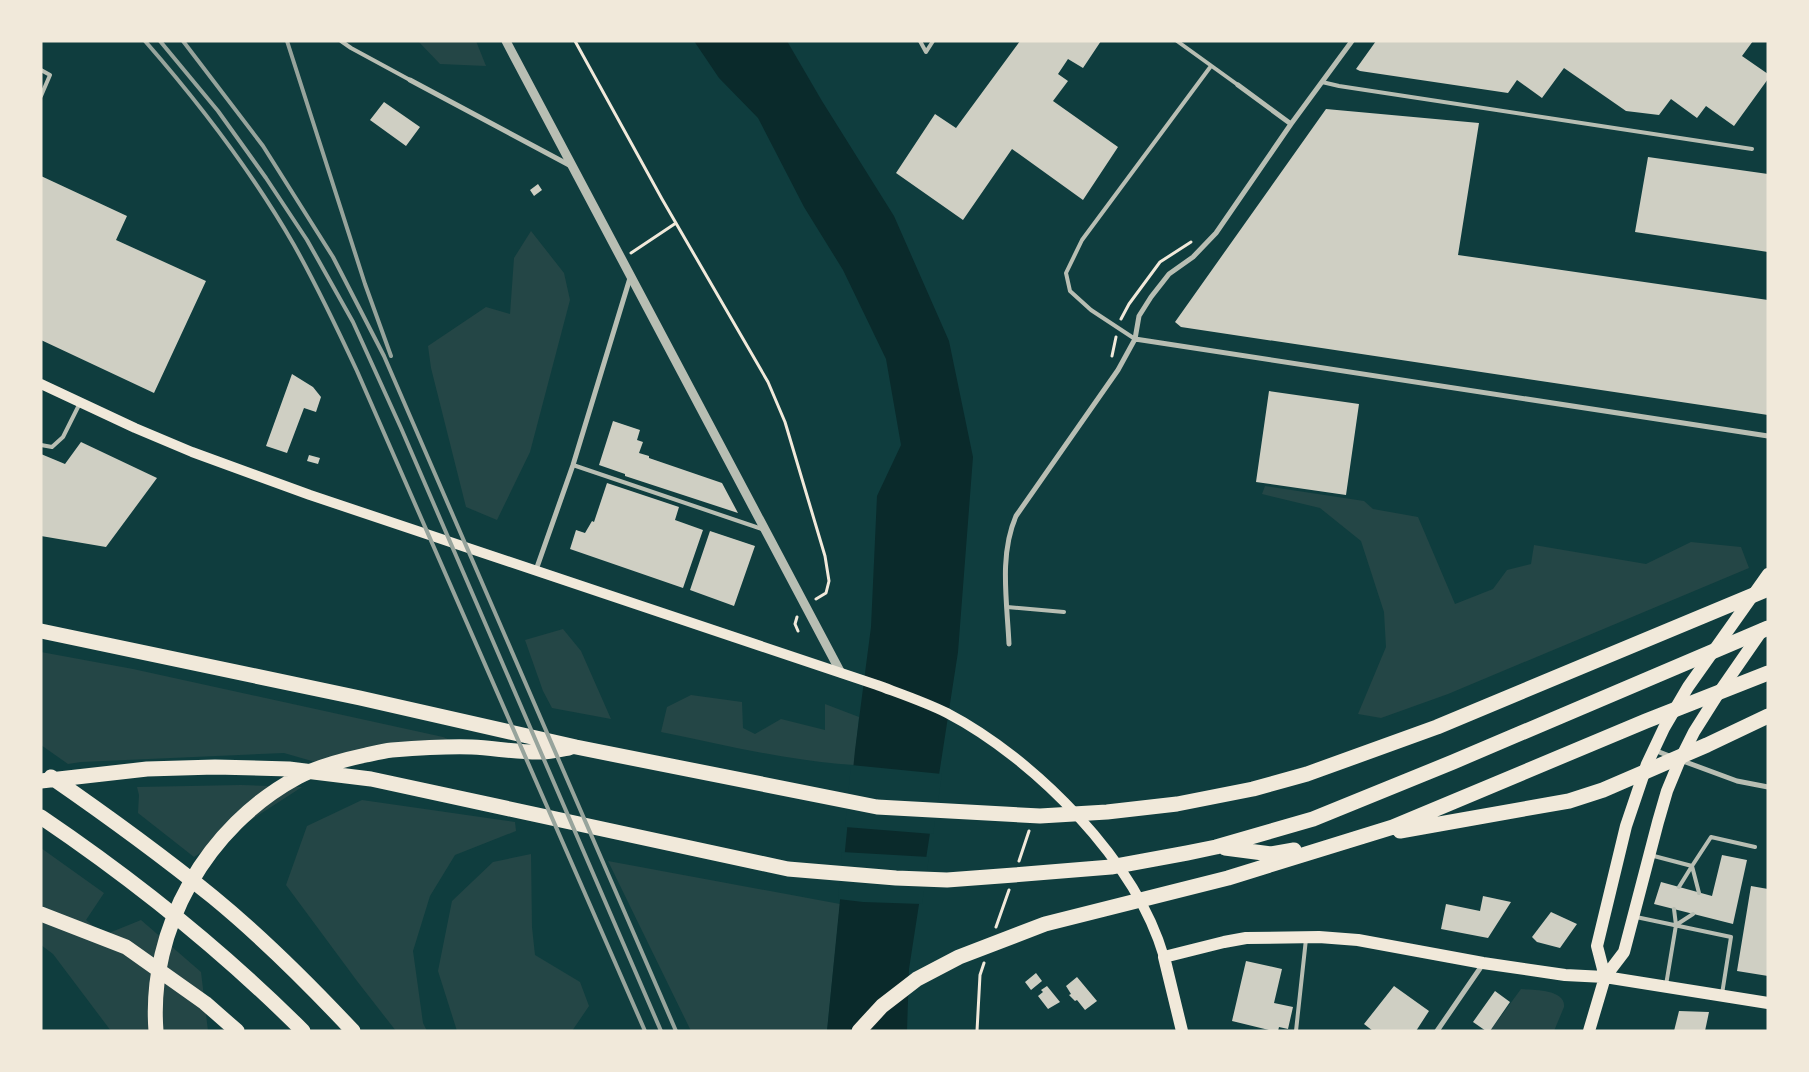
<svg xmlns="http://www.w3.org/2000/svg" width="1809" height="1072" font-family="'Nunito Sans',sans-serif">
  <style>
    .green { fill: #244646 }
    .water { fill: #0a2a2b }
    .pier { fill: #0f3d3e }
    .building { fill: #cfcfc3 }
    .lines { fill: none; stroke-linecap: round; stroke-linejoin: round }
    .path { stroke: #f1e9da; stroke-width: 3 }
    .service { stroke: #b8beb3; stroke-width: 4 }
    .minor { stroke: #b8beb3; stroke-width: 5 }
    .tertiary { stroke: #b8beb3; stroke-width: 9 }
    .secondary { stroke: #f1e9da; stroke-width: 10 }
    .primary { stroke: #f1e9da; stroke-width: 12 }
    .motorway { stroke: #f1e9da; stroke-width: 15 }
    .rail { stroke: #97a49c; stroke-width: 4 }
  </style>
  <rect width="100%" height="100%" fill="#0f3d3e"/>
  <!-- green -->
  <path class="green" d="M418,41H476L486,66L440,64Z
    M531,231L564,273L570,300L530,452L497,520L466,507L431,368L428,346L486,307L510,314L514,258Z
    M1265,486L1364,501L1373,509L1418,517L1455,604L1493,589L1507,570L1531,564L1534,545L1646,564L1691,542L1741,547L1749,568L1448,694L1381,718L1358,714L1386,647L1384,612L1361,541L1320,508L1262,494Z
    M563,629L581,651L611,719L552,708L543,691L525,640Z
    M41,652L133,669L443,737L470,749L376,752L336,768L284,753L81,762L68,764L41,745Z
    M691,695L742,702L743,728L755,734L781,719L825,730V704L859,717L854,765C789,761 724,745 661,732L667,707Z
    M241,785L302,787L194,857L138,813L139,795L137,787Z
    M362,800L515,822L516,831L455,855L430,896L413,951L423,1023L427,1031H396L357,981L286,885L307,826Z
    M41,848L104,893L86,920L104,935L141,920L201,972L208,1031H111L53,954L41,945Z
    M531,854L532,927L535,955L580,982L589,1006L572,1031H457L438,971L452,901L493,862Z
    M608,861L840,904L827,1031H691Z
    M1521,989C1533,990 1566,989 1564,1007L1554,1031H1490Z"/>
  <!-- water -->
  <path class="water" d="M694,41H787L822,101L894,216L949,341L973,457L958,652L909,969L907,1031H827L855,750L871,627L877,496L901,445L886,359L843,270L804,207L758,118L719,78Z"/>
  <!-- pier -->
  <path class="pier" d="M851,765L942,774L933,834L845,827Z
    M842,852L929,857L922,904L863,902L838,899Z"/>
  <!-- building -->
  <path class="building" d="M1020,41H1101L1083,68L1068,59L1058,74L1068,81L1053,101L1118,147L1083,200L1012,149L963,220L896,173L935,114L956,128Z
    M1376,41H1753L1742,56L1768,74V79L1734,126L1706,106L1697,118L1671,99L1659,115L1626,111L1564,68L1542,98L1517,80L1508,93L1360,71L1356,69Z
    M384,102L420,127L406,146L370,120Z
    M1326,109L1479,123L1458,255L1768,300V415L1181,327L1175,322Z
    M1648,157L1768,174V252L1635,232Z
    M41,176L127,216L116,240L206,281L154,393L41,340Z
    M538,184L542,190L534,196L530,190Z
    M292,374L313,387L321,397L316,412L304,408L287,453L266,446Z
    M1269,391L1359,404L1346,495L1256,482Z
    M613,421L640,430L637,440L643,442L639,453L649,456V458L722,483L738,513L625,476V474L599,465Z
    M81,442L157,478L106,547L41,536V454L65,464Z
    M309,455L320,458L318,464L307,461Z
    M607,483L679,507L675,520L703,530L683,588L570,549L576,530L585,533L592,521L594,522Z
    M710,531L755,546L734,606L690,590Z
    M1722,855L1747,860L1733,924L1654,904L1661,882L1712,896Z
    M1751,886L1768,889V976L1737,971Z
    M1483,896L1511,902L1488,938L1441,929L1446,904L1480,911Z
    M1551,912L1577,924L1560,948L1537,942L1532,937Z
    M1246,961L1282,969L1274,1003L1293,1007L1288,1029L1279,1027L1278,1031H1273L1232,1021Z
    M1036,973L1042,981L1031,990L1025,982Z
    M1077,977L1097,1001L1085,1010L1077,1000L1075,1001L1069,995L1071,994L1066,986Z
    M1047,986L1060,1002L1048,1009L1038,996L1043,992L1041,990Z
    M1394,986L1429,1011L1416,1031H1373L1364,1024Z
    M1495,991L1510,1002L1490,1031H1486L1473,1022Z
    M1679,1011L1709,1012L1705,1031H1674Z"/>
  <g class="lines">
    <!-- path -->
    <path class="path" d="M575,41L662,199L768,382L785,422L825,556L829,581L826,593L816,599
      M631,253L676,223
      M1121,319L1129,304L1160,262L1191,242
      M1112,356L1116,337
      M797,617L795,624L798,631
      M1019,861L1029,831
      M996,927L1009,890
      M977,1031L980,975L984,963"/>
    <!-- service -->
    <path class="service" d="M341,41L351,48L410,80
      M920,41L926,52L933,41
      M1177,41L1238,85
      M41,70L50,75L41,96
      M1322,82L1339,86L1752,149
      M1135,339L1091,310L1070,291L1066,273L1082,240L1211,66
      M41,445L52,447L63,437L80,403
      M573,465L762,529
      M1007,607L1064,612
      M1650,855L1692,866L1679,887
      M1699,893L1692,866L1711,837L1755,847
      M1636,917L1731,937L1722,994
      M1676,925L1693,914
      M1666,985L1676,925L1674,909
      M1296,1031L1306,939"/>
    <!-- minor -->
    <path class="minor" d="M410,80L571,166
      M1238,85L1291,124
      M1135,339L1768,436
      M536,570L573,465L630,278
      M1009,644C1007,601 999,555 1016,516L1118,370L1135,339L1139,316L1151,297L1169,274L1193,257L1216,233L1291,124L1352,41
      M1654,750L1672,757
      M1680,760L1737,781L1768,787
      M1437,1031L1483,964"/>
    <!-- tertiary -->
    <path class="tertiary" d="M506,41L841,673"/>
    <!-- secondary -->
    <path class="secondary" d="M41,384L135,428L192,452L310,495L877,685C901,694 925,702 947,713C1035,759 1136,861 1164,957"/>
    <!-- primary -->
    <path class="primary" d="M1605,977L1597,946L1626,826L1647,764L1664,728L1688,687L1768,574
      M1182,1031L1164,957L1224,942L1246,938L1319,937L1358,940L1483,963L1565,975L1605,977L1768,1003
      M1589,1031L1605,977L1624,952L1658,822L1667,791L1679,762L1694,732L1718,694L1763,629"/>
    <!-- motorway -->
    <path class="motorway" d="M41,631L360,698L576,747L877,807L1040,816L1107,812L1177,804L1253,789L1307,774L1437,727L1768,589
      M51,777C106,815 161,855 213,897C263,938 309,984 353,1031
      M41,781L147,769L215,767L289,769L371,779L788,869L896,878L947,880L1014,875L1111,867L1187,853L1216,847L1313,819L1453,762L1768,628
      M41,817C134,880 223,951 303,1031
      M1400,831L1569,801L1603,790L1707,745L1768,716
      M1225,848L1271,854L1294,850
      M41,914L126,947L205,1003L237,1031
      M156,1031C148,928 207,826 298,777C319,766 343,760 366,755C375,753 383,751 392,750C418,748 446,746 472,747C495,748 520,753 543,752C552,752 561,749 569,748
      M859,1031L882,1006L917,979L959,957L1045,924L1228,878L1393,827L1646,721L1768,673"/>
    <!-- rail -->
    <path class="rail" d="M145,41C200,104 252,172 294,245C317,286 337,328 357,371L645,1031
      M160,41L218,111L266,178L307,240L353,322L401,428L661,1031
      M183,41L263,146L333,257L384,356L676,1031
      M287,41L365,284L391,356"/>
  </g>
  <!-- border -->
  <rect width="1809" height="1072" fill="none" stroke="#f1e9da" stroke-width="85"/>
</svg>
